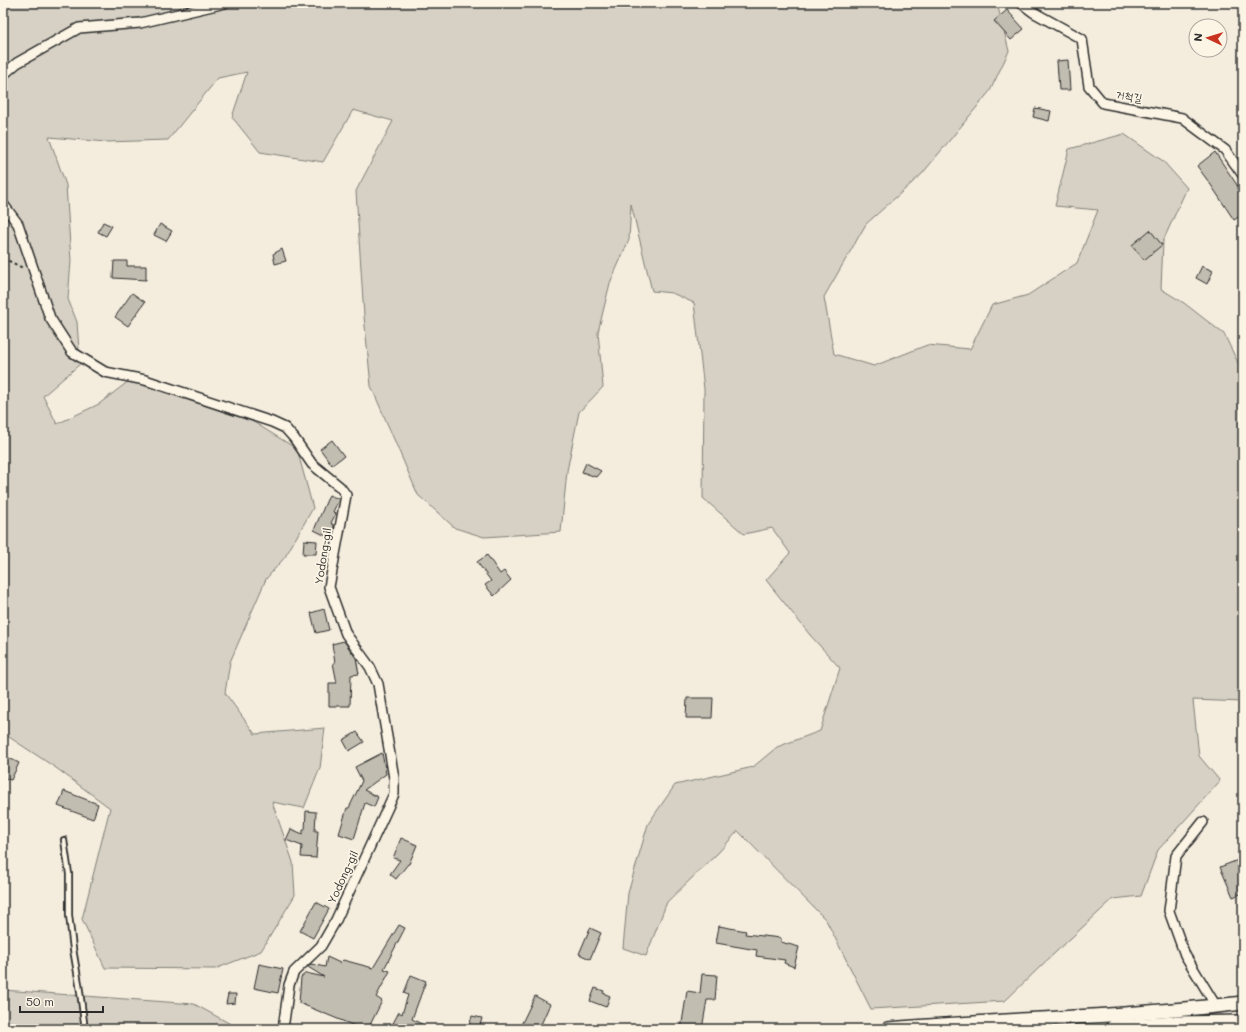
<svg xmlns="http://www.w3.org/2000/svg" width="1246" height="1032" font-family="Mali,'Poor Story',sans-serif">
  <style>
    .green { fill: #d6d1c4; stroke: #807e78 }
    .building { fill: #c2bdb1; stroke: #2b2b2b }
    .lines { fill: none; stroke-linecap: round; stroke-linejoin: round }
    .lane-casing { stroke: #2b2b2b; stroke-width: 8 }
    .street-casing { stroke: #2b2b2b; stroke-width: 12 }
    .secondary-casing { stroke: #2b2b2b; stroke-width: 16 }
    .highway-casing { stroke: #2b2b2b; stroke-width: 20 }
    .path { stroke: #2b2b2b; stroke-width: 2; stroke-dasharray: 3 3; stroke-linecap: butt }
    .lane { stroke: #fcf5e5; stroke-width: 4.5 }
    .street { stroke: #fcf5e5; stroke-width: 9 }
    .secondary { stroke: #fcf5e5; stroke-width: 13 }
    .highway { stroke: #fcf5e5; stroke-width: 17 }
    .labels { text-anchor: middle; stroke-width: 3.5; stroke-linejoin: round; paint-order: stroke }
    .street-label { font-size: 11px; fill: #2b2b2b; stroke: #fcf5e5 }
  </style>
  <rect width="100%" height="100%" fill="#f4edde"/>
  <filter id="ink" filterUnits="userSpaceOnUse"><feTurbulence type="fractalNoise" baseFrequency=".025" numOctaves="2"/><feDisplacementMap in="SourceGraphic" scale="8" xChannelSelector="R" yChannelSelector="G"/><feConvolveMatrix kernelMatrix="1 2 1 2 8 2 1 2 1" color-interpolation-filters="sRGB"/></filter>
  <g filter="url(#ink)">
    <!-- green -->
    <path class="green" d="M3,3H997L1009,51L990,91L922,174L866,224L824,297L834,354L874,366L927,345L970,349L992,305L1028,295L1077,263L1098,210L1055,206L1069,149L1124,134L1163,161L1187,188L1163,241L1161,289L1184,303L1224,334L1243,373V702L1193,700L1199,756L1220,781L1158,850L1141,896L1113,899L1043,964L1005,1001L871,1009L826,920L738,831L718,853L667,902L646,956L623,948L628,893L648,824L675,785L753,767L777,747L820,731L840,668L810,635L766,580L790,553L772,528L744,534L703,498L704,389L694,303L672,293L652,291L631,204L629,240L610,283L598,332L603,387L579,412L567,471L561,532L484,537L455,528L418,495L371,386L364,316L356,191L393,121L353,110L323,162L260,152L232,117L247,72L218,78L168,140L106,142L49,137L66,185L71,261L68,299L77,322L80,364L43,396L57,424L99,404L134,377L247,418L297,449L313,508L285,557L266,579L230,662L225,693L255,734L325,728L320,768L304,808L272,802L293,862L295,895L261,951L215,969L105,968L82,919L110,808L56,768L3,733Z
      M3,990L194,1004L236,1027L237,1029H3Z"/>
    <!-- building -->
    <path class="building" d="M1007,10L1024,29L1011,40L994,21Z
      M1068,60L1070,90H1059L1057,61Z
      M1035,108L1051,111L1049,121L1033,117Z
      M1215,152L1243,194V214L1234,220L1211,185L1197,166Z
      M103,222L112,226L106,236L98,232Z
      M160,224L172,231L166,241L154,235Z
      M1150,230L1162,245L1144,260L1132,245Z
      M282,249L286,261L275,264L273,254Z
      M114,261H127V266H146V280L113,278Z
      M1202,266L1213,271L1207,284L1196,278Z
      M132,293L145,302L128,326L115,317Z
      M332,440L344,456L332,465L320,449Z
      M586,463L601,471L596,477L582,472Z
      M329,495L339,499L333,512L336,513L331,523L334,525V528L332,533L328,532L326,536L314,530Z
      M304,540L317,541L316,554H303Z
      M487,555L500,574L504,571L511,580L494,596L485,585L491,581L477,562Z
      M324,609L329,630L316,633L311,613Z
      M344,641L356,658L359,674L351,675L350,706H329V683H337L333,663H335L332,644Z
      M687,698H713L712,718H686Z
      M357,732L364,742L349,751L343,740Z
      M382,753L386,774L364,790L378,797L374,807L365,803L354,839L339,834L347,808H349L362,781L355,767Z
      M3,755L19,763L11,780L3,778Z
      M64,791L98,804L93,819L58,806Z
      M306,811L316,812L315,831H318L316,858L301,857L302,846L286,840L291,829L303,834V830H305Z
      M401,838L417,845L409,864H408L396,879L390,874L400,860L393,858Z
      M1238,860L1240,866L1243,864V893L1233,897L1220,867Z
      M316,902L329,909L313,938L300,931Z
      M399,925L405,928L384,969L390,971L376,997L382,1001L368,1029H362L299,1003L301,977L306,973L324,977L308,967L311,964L325,967L327,957L340,963L343,960L373,968Z
      M719,926L746,931L745,934L781,938V942L799,947L794,967L784,963L785,960L756,956L757,950L716,943Z
      M590,928L601,933L590,959L579,954Z
      M259,964L283,969L278,993L254,988Z
      M702,974L717,975L715,1000H707L702,1029H681L687,991L700,993Z
      M411,975L426,981L412,1019L431,1029H390L399,1012L402,1014L408,995L404,993Z
      M595,988L604,991L603,993L610,996L606,1007L590,1001Z
      M228,994H236L235,1003L226,1004Z
      M535,996L550,1004L539,1029H529L521,1025Z
      M472,1016L482,1018L479,1029H468Z"/>
    <g class="lines">
      <!-- lane casing -->
      <g class="lane-casing">
        <path id="lane" d="M64,840L69,874V915L73,949L79,984L84,1022L83,1029"/>
      </g>
      <!-- street casing -->
      <g class="street-casing">
        <path id="street" d="M1021,3L1033,12L1082,39L1089,86L1103,103L1182,118L1225,150L1243,175
          M3,75L17,63L79,28L140,23L225,3
          M3,204L18,224L50,318L72,352L105,372L145,380L272,422L285,428L294,438L312,464L340,487L346,495L329,587L346,634L370,667L378,684L394,778V794L336,920L321,946L294,972L289,985L283,1029
          M1203,822L1176,856L1169,911L1185,955L1216,1006"/>
      </g>
      <!-- secondary casing -->
      <g class="secondary-casing">
        <path id="secondary" d="M888,1029C1006,1019 1125,1017 1243,1003"/>
      </g>
      <!-- highway casing -->
      <g class="highway-casing">
        <path id="highway" d="M1114,1029L1176,1025L1243,1024"/>
      </g>
      <!-- path -->
      <path class="path" d="M3,258L23,268"/>
      <!-- lane -->
      <use href="#lane" class="lane"/>
      <!-- street -->
      <use href="#street" class="street"/>
      <!-- secondary -->
      <use href="#secondary" class="secondary"/>
      <!-- highway -->
      <use href="#highway" class="highway"/>
    </g>
  </g>
  <g class="labels">
    <!-- street labels -->
    <g class="street-label">
      <text transform="translate(1129 96) rotate(10)" y="4">거척길</text>
      <text transform="translate(323 556) rotate(-81)" y="4">Yodong-gil</text>
      <text transform="translate(343 877) rotate(-65)" y="4">Yodong-gil</text>
    </g>
  </g>
  <!-- margin -->
  <rect width="1246" height="1032" fill="none" stroke="#fcf5e5" stroke-width="16"/>
  <rect x="8" y="8" width="1230" height="1016" fill="none" stroke="#2b2b2b" stroke-width="1.5" filter="url(#ink)"/>
  <!-- north arrow -->
  <g transform="translate(1208 38) rotate(274)"><circle r="19" fill="#fcf5e5" stroke="#a8a49b"/>
  <path d="M0-3L7 15L0 10L-7 15Z" fill="#c8321e"/>
  <text y="-6" font-size="11" font-weight="bold" text-anchor="middle" fill="#2b2b2b">N</text>
  </g>
  <!-- scale -->
  <path d="M20 1006v6h83v-6" fill="none" stroke="#2b2b2b" stroke-width="2"/>
  <text x="26" y="1006" font-size="12" fill="#2b2b2b" stroke="#fcf5e5" stroke-width="3" paint-order="stroke">50 m</text>
</svg>
